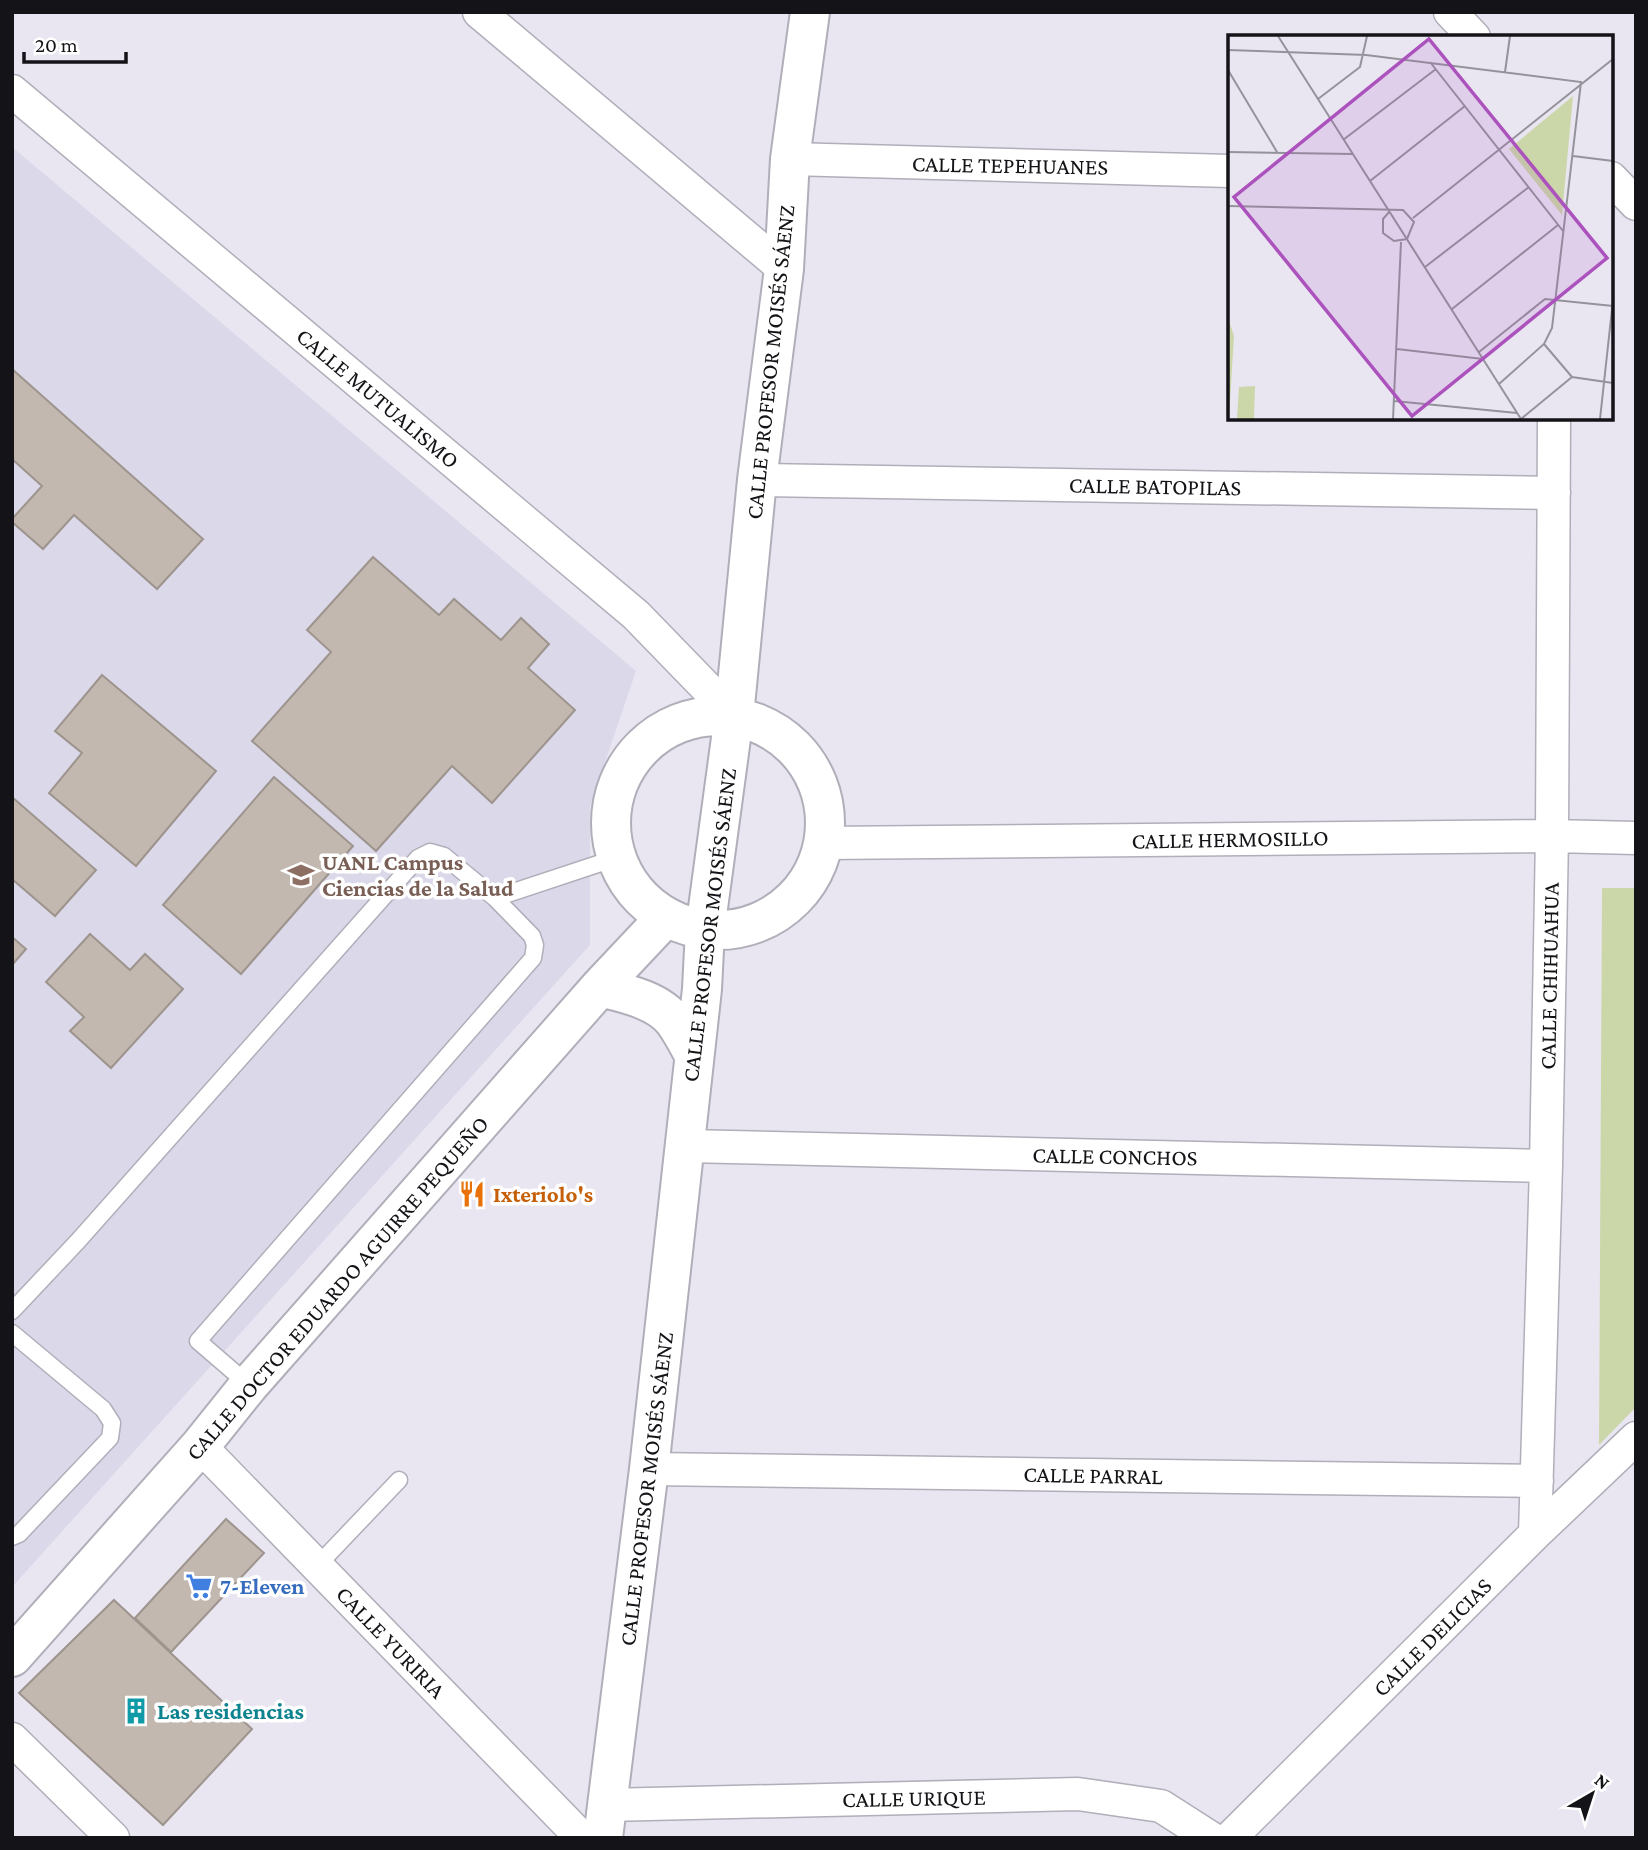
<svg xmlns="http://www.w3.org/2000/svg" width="1648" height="1850" font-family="'Crimson Pro',serif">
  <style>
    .built { fill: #dbd8ea }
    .green { fill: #cbd7a9 }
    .building { fill: #c2b8b0; stroke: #9d948d; stroke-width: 2 }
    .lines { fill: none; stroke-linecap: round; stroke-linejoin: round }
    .lane-casing { stroke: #b0aeb9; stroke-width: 19 }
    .street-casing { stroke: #b0aeb9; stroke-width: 35 }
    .secondary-casing { stroke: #b0aeb9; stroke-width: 42 }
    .lane { stroke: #fff; stroke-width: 16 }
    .street { stroke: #fff; stroke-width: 32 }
    .secondary { stroke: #fff; stroke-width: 38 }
    .labels { text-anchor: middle; stroke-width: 7; stroke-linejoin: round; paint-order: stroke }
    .street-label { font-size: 23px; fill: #141317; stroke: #fff }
    .education-label { font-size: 23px; font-weight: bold; fill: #785e54; stroke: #fff; text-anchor: start }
    .food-label { font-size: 23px; font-weight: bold; fill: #c56008; stroke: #fff; text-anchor: start }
    .shop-label { font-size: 23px; font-weight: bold; fill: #366cbe; stroke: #fff; text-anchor: start }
    .culture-label { font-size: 23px; font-weight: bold; fill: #0d838f; stroke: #fff; text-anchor: start }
    .inset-road { fill: none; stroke: #94929a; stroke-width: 2 }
    .view { fill: #ac52bd; fill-opacity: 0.15; stroke: #ac52bd; stroke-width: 3.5 }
    .inset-edge { fill: none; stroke: #141317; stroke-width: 3.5 }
  </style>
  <rect width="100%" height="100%" fill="#e9e6f2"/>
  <!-- built -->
  <path class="built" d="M12,147L636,671L590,806V945L12,1587Z"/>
  <!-- green -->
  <path class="green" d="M1602,888H1636V1407L1599,1445Z"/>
  <!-- building -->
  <path class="building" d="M12,369L203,539L157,589L74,515L43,549L12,522V519L42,486L12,459Z
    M373,557L439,615L454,599L501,640L521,618L549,644L528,668L575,710L492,803L452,766L376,851L252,741L331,652L307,630Z
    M102,675L216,771L136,866L49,793L82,753L55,731Z
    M274,777L353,846L241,974L163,905Z
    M12,797L96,870L55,916L12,879Z
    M90,934L130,970L145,954L183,989L111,1068L70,1031L84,1017L46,982Z
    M12,937L26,949L12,965Z
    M226,1519L264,1553L171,1652L135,1618Z
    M114,1600L252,1729L163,1825L19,1693Z"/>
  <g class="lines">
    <!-- lane casing -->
    <g class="lane-casing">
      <path id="lane" d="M495,898L616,858
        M12,1311L78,1241L418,858L430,852L444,856L495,898L532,936L535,945L533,958L198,1341L249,1385
        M12,1333L103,1409L112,1423L110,1438L19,1534L12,1537
        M317,1566L399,1480"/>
    </g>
    <!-- street casing -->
    <g class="street-casing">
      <path id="street" d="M479,12L784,269
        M1450,12L1474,37
        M12,91L636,615L734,716
        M790,159L1230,171
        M1611,178L1636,204
        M757,480L1554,493
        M824,843L1552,836L1636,838
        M685,1146L1546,1166
        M200,1446L582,1838
        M649,1469L1537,1481
        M1535,1534L1546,1166L1552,836L1554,418
        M12,1739L113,1838
        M607,1805L1078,1794L1161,1806L1211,1838
        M1230,1838L1535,1534L1636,1438"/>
    </g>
    <!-- secondary casing -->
    <g class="secondary-casing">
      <path id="secondary" d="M611 823a107 107 0 1 1 214 0a107 107 0 1 1-214 0Z
        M600,987C624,993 658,1000 674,1021C682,1032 688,1044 694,1055
        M12,1657L200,1446L249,1385L600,987L664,919
        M603,1838L649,1469L702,989L705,930L734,716L757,480L784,269L790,159L810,12"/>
    </g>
    <!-- lane -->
    <use href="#lane" class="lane"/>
    <!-- street -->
    <use href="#street" class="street"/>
    <!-- secondary -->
    <use href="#secondary" class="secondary"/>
  </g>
  <!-- icons -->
  <defs>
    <g id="university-bare" transform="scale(2.1)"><path d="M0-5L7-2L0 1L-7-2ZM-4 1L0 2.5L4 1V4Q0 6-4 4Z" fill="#8d6e63" stroke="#fff" stroke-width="2.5" paint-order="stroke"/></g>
    <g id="restaurant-bare" transform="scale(2.1)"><path d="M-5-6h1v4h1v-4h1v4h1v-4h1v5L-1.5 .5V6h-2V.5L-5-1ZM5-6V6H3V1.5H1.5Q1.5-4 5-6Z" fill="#e8710a" stroke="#fff" stroke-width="2.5" paint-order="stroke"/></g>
    <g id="supermarket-bare" transform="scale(2.1)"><path d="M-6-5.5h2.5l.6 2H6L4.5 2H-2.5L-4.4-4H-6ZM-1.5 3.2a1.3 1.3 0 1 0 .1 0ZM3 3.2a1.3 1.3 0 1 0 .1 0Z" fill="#3f7fe0" stroke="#fff" stroke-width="2.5" paint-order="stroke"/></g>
    <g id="building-bare" transform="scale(2.1)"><path d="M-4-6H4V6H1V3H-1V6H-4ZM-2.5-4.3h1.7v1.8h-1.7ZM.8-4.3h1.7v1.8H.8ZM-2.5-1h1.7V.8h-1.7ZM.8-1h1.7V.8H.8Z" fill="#0f9aa8" stroke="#fff" stroke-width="2.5" paint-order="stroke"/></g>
  </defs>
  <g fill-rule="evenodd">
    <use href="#university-bare" x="301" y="875"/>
    <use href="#restaurant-bare" x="472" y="1194"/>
    <use href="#supermarket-bare" x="199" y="1586"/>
    <use href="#building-bare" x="136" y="1711"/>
  </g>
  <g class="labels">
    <!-- street labels -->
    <g class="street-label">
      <text transform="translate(1010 165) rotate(1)" y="8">CALLE TEPEHUANES</text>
      <text transform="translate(770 362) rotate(-84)" y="8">CALLE PROFESOR MOISÉS SÁENZ</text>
      <text transform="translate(378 398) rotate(40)" y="8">CALLE MUTUALISMO</text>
      <text transform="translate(1155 486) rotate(1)" y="8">CALLE BATOPILAS</text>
      <text transform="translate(1230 839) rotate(-1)" y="8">CALLE HERMOSILLO</text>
      <text transform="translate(709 925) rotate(-83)" y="8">CALLE PROFESOR MOISÉS SÁENZ</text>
      <text transform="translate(1549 976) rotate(-89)" y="8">CALLE CHIHUAHUA</text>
      <text transform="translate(1115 1156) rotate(1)" y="8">CALLE CONCHOS</text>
      <text transform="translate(337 1288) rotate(-49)" y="8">CALLE DOCTOR EDUARDO AGUIRRE PEQUEÑO</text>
      <text transform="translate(1093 1475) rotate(1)" y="8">CALLE PARRAL</text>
      <text transform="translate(646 1489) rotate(-83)" y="8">CALLE PROFESOR MOISÉS SÁENZ</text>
      <text transform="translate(1432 1637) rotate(-45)" y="8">CALLE DELICIAS</text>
      <text transform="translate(391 1642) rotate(46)" y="8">CALLE YURIRIA</text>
      <text transform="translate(914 1798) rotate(-1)" y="8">CALLE URIQUE</text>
    </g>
    <!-- education labels -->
    <g class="education-label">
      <text x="322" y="870">UANL Campus<tspan x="322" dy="26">Ciencias de la Salud</tspan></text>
    </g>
    <!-- food labels -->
    <g class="food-label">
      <text x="493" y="1202">Ixteriolo's</text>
    </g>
    <!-- shop labels -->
    <g class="shop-label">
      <text x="220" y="1594">7-Eleven</text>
    </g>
    <!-- culture labels -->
    <g class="culture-label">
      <text x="157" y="1719">Las residencias</text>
    </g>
  </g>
  <!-- overview -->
  <g transform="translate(1228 35)">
    <rect width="385" height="385" fill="#e9e6f2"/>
    <path d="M345,61L334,180L281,114ZM0,283L6,301L1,384H0ZM27,351L26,384H9L11,352Z" fill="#cbd7a9"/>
    <path class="inset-road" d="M50,1L293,384M0,15L138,20L353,47L324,293L316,309L271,349M202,27L335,196M0,35L49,117M277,37L282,1M90,64L132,32L139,1M115,105L208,34M0,117L125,119M345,121L385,126M142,146L237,71M0,171L175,175L186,187L179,204L166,206L155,198V184L162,176M185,183L385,24M197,232L301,152M224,274L330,190M316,309L344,342M169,314L255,324M251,317L317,264L385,271M344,342L385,348M166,366L289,378M165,384L173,207M293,384L344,342M372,384L385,265"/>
    <path class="view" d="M201,4L379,223L184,381L6,162Z"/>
    <rect width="385" height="385" class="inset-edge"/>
  </g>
  <!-- border -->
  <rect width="1648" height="1850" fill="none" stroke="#141317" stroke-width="28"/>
  <!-- north arrow -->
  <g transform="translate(1592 1794) rotate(39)" stroke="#ffffff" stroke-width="5" paint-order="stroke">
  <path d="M0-5L12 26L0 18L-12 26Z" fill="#141317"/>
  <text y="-10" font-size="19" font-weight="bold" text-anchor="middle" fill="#141317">N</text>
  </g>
  <!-- scale -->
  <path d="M24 52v10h102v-10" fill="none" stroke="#141317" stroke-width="3.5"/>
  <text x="35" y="52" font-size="21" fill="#141317" stroke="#ffffff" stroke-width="5" paint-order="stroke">20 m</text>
</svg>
